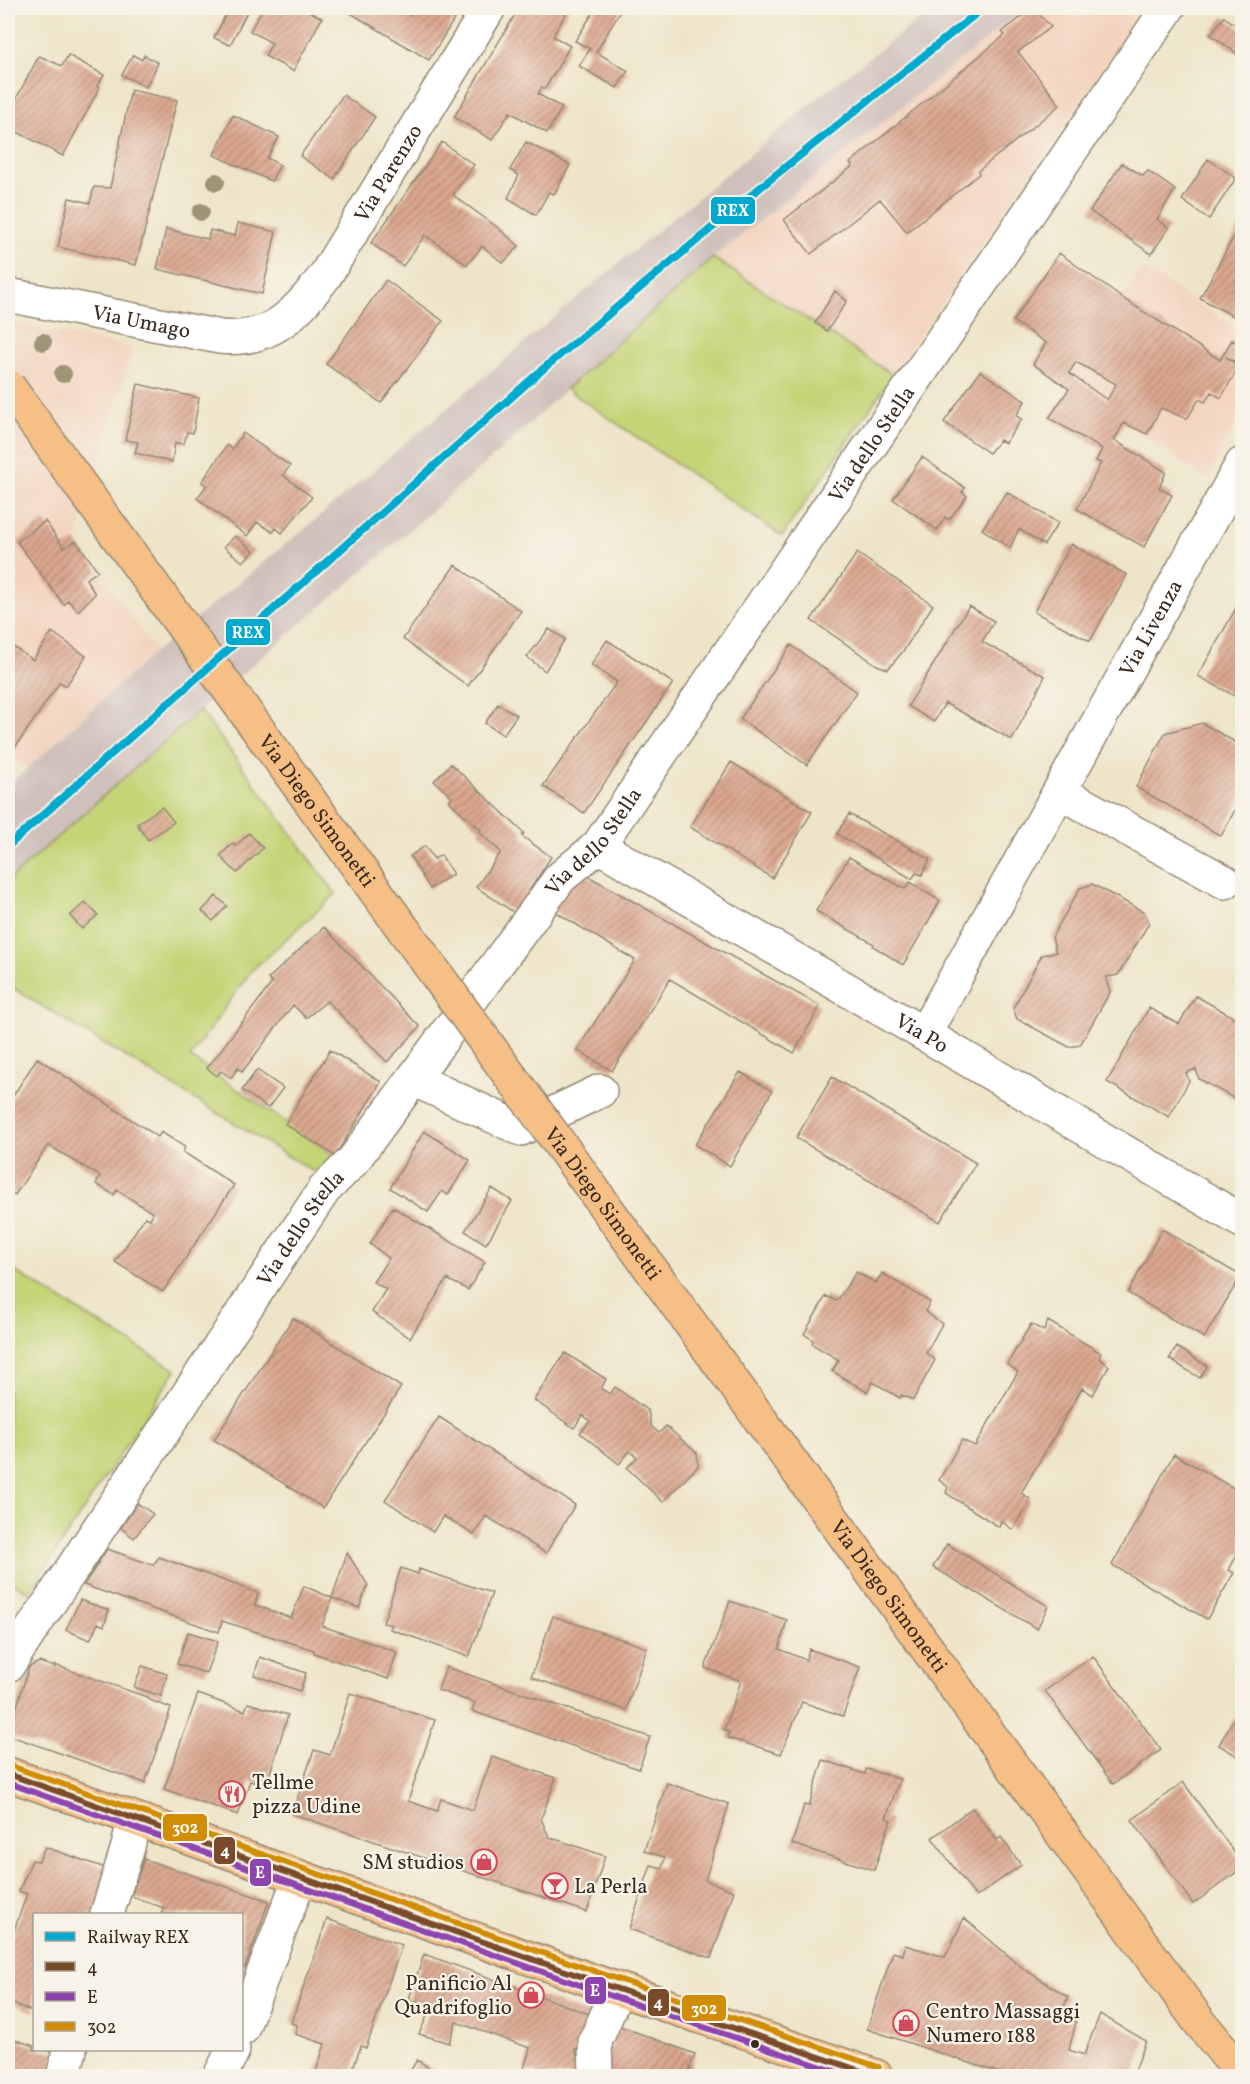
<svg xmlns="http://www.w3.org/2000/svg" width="1250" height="2084" font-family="Vollkorn,serif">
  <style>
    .built { fill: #f3d4bf }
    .railway { fill: #cfc0bb }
    .green { fill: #c4d476; stroke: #807f4a; stroke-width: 1.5 }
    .building { fill: url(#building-hatch); fill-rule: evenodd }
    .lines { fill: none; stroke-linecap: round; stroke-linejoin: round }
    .minor-casing { stroke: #948874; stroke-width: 36 }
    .major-casing { stroke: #948874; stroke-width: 36 }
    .minor { stroke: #fff; stroke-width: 33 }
    .major { stroke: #f5bf86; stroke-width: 33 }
    .major-bridge-casing { stroke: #948874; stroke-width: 36; stroke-linecap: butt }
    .major-bridge { stroke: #f5bf86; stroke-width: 33 }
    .bus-1-casing { stroke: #f7f3e8; stroke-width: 10 }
    .bus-2-casing { stroke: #f7f3e8; stroke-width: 10 }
    .bus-3-casing { stroke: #f7f3e8; stroke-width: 10 }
    .bus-1 { stroke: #7a4b2a; stroke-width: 6 }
    .bus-2 { stroke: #8e44ad; stroke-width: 6 }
    .bus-3 { stroke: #d18d06; stroke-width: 6 }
    .rail-1-casing { stroke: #f7f3e8; stroke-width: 12 }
    .rail-1 { stroke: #00a9ce; stroke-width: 8 }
    .tree { fill: #9e9577 }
    .bus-dot { fill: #3b2a1e; stroke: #f7f3e8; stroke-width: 2 }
    .labels { text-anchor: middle; stroke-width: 4.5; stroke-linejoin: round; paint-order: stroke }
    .street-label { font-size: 21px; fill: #3b2a1e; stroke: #f7f3e8 }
    .poi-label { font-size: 21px; fill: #3b2a1e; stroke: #f7f3e8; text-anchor: start }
    .line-badge { stroke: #f7f3e8; stroke-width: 2 }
    .badge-label { font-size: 16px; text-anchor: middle; font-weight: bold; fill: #fff }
  </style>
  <defs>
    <pattern id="building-hatch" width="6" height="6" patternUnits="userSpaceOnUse" patternTransform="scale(1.5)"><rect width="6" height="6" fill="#dba78f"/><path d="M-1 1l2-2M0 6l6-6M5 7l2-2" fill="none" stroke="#b38874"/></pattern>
  </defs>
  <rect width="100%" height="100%" fill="#f7f3e8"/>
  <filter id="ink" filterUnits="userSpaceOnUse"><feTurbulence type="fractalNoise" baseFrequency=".0167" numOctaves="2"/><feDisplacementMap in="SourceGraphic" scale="12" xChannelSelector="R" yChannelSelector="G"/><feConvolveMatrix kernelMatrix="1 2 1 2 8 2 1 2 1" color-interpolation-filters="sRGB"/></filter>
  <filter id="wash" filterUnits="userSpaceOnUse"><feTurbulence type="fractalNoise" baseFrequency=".008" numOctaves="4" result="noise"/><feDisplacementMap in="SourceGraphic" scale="24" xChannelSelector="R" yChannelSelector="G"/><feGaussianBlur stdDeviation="1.35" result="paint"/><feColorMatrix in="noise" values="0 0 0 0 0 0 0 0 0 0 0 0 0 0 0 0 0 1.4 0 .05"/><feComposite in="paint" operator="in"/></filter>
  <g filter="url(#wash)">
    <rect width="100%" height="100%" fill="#eee5c9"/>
    <!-- built -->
    <path class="built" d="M1025,8H1145L893,375L713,258Z
      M1142,268L1242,331V413L1207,478L1033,364L1046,343L1078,364Z
      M8,322L133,348L76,541L156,651L27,767L8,754Z"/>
    <!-- railway -->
    <path class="railway" d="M933,8H1025L713,258L594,363L511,441L377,559L200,710L8,881V786L156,651L314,521L602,277L824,93Z"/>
    <!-- green -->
    <path class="green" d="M713,258L893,375L782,536L566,389Z
      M200,710L336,894L251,971L190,1057L335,1156L314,1172L8,985V881Z
      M8,1267L176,1370L29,1592L8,1580Z"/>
    <g id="blocks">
      <!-- building -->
      <path class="building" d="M229,8H249L230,45L214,38Z
        M263,8H303L322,18L293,71L265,56L272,43L250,31Z
        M342,8H398L411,15L415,8H461L429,60Z
        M519,8H569L553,36L570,46L545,89L542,87L538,94L562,108L547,133L510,112L492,140L454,117Z
        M596,8H622L596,52L628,71L617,88L579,66L590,49L575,41Z
        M1033,8L1051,27L1018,52L1060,105L978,171L979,174L907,232L880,199L811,254L784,220L853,166L850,163L1005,35L1002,32Z
        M1224,17L1242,29V57L1210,34Z
        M68,55L104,75L97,86L100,87L63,156L8,127V114L39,56L62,66Z
        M133,55L142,60L144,55L158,63L146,87L122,75Z
        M131,90L177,100L136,265L58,247L69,198L90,203L94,187L110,188Z
        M343,95L375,117L334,179L300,156Z
        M233,115L279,137L267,158L280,165L271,181L214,155Z
        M442,142L474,165L453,195L497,227L519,246L503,263L482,246L467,265L425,235L403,266L371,243Z
        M526,142L570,165L554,194L549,192L536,215L508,198L519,175L510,170Z
        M1208,159L1236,178L1209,219L1182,200Z
        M1122,163L1143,176L1148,171L1175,190L1157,219L1169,228L1151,254L1090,211Z
        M238,223L276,232L262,294L157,269L166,229L208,239L210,230L235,236Z
        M1238,229L1242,232V321L1200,298Z
        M1059,253L1122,298L1220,360L1232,340L1242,345L1241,365L1226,357L1239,366L1221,398L1211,392L1205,402L1199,399L1187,419L1161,408L1147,434L1124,423L1114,440L1166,472L1159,488L1172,495L1144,547L1077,509L1101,463L1096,461L1102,449L1049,418L1069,389L1033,364L1046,343L1013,321ZM1076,362L1116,384L1107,400L1069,373Z
        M386,280L443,321L381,403L326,364Z
        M835,291L847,301L827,331L815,323Z
        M980,371L1025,401L1016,416L1022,419L1005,443L1000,440L989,453L944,422Z
        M138,384L199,398L193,433L187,432L184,444L175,443L172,462L135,453L138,442L125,440Z
        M243,433L290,466L283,475L312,497L282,533L276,528L273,532L257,522L247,536L197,498L207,485L202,482L227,445L232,449Z
        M922,457L965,488L962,492L967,496L949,520L945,517L937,530L893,499Z
        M1007,492L1058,523L1044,545L1019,529L1010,548L982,529Z
        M45,521L64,548L76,541L98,571L86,579L95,594L78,611L68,600L64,605L17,542Z
        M235,536L254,551L243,562L224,547Z
        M1071,544L1127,575L1090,641L1034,612Z
        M857,553L933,605L904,650L888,669L877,665L811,620Z
        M455,565L521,611L468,686L403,639Z
        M1239,603L1242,604V700L1198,676Z
        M969,606L994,621L982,642L1045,676L1012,740L945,703L934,722L908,706Z
        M549,629L565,639L545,671L527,657Z
        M52,632L86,656L66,686L60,682L10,755L8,754V643L33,660Z
        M607,640L673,683L584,813L543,786L617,682L591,665Z
        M791,645L857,692L807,765L740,719Z
        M498,704L517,715L503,735L485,723Z
        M1202,723L1242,746V797L1221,836L1136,787L1165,733Z
        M731,762L812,812L772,878L690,827Z
        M451,764L524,833L522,836L551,857L515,913L476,887L501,852L479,832L481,830L449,801L452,797L434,781Z
        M162,807L174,822L148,840L137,824Z
        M849,814L930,859L922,875L916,873L912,879L837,834Z
        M249,833L263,848L237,873L220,856L233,843L235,846Z
        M425,846L434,859L441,855L453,874L430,889L410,856Z
        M849,857L905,889L910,882L940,901L903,965L873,946L874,944L816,911Z
        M579,871L820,1006L794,1053L670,979L612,1071L577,1050L635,960L549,908Z
        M1092,884L1144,912L1149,923L1118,975L1107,977L1106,980L1110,992L1080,1045L1069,1047L1017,1019L1013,1008L1042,955L1056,952L1052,937L1080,888Z
        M216,896L227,906L213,921L202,911Z
        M85,902L98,915L82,929L70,916Z
        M324,927L420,1027L387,1062L327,1001L306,1018L293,1005L242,1072L238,1068L231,1078L221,1071L217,1076L207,1068L272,983L268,979Z
        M1196,996L1242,1022V1086L1235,1099L1199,1079L1196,1069L1186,1073L1189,1081L1169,1117L1107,1082L1149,1008L1179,1024Z
        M330,1050L381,1082L335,1156L285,1124Z
        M37,1058L158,1137L161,1132L185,1147L183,1152L234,1185L163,1292L115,1262L145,1217L150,1219L153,1213L117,1190L114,1195L96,1184L100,1176L48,1145L15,1195L8,1190V1104Z
        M257,1070L283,1088L268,1108L242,1090Z
        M740,1072L772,1091L730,1166L695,1145Z
        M832,1077L976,1163L940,1222L796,1138Z
        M424,1131L470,1160L448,1195L442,1191L428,1212L390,1188Z
        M492,1188L512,1201L486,1244L465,1231Z
        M393,1207L485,1262L468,1290L447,1279L410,1338L372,1312L386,1289L373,1282L389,1258L370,1244Z
        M1162,1229L1241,1276L1204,1338L1128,1293Z
        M856,1272L876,1283L882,1273L930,1302L925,1311L942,1324L926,1353L935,1360L913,1400L902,1395L900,1398L873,1382L867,1392L832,1371L839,1360L812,1344L813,1340L804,1334L826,1296L837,1301Z
        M293,1318L401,1387L323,1508L214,1440Z
        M1048,1321L1101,1353L1099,1358L1109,1366L1093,1395L1082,1388L1021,1493L1030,1499L1013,1530L1001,1521L999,1527L946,1493L948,1487L939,1480L962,1440L975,1446L1018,1372L1007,1364L1031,1324L1044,1331Z
        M1177,1347L1207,1366L1200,1378L1169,1359Z
        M565,1353L606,1379L601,1389L610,1394L615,1387L648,1411L651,1426L659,1433L666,1426L697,1453L698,1466L663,1502L627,1468L637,1457L630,1451L619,1464L580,1433L590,1421L583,1415L574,1428L534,1400Z
        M439,1417L575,1505L546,1553L486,1516L474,1535L443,1516L433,1532L385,1500Z
        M1174,1454L1242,1493V1556L1238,1553L1229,1570L1234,1573L1207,1619L1112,1565Z
        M137,1503L153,1514L134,1538L121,1528Z
        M947,1544L1048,1606L1037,1629L933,1567Z
        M107,1549L153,1565L159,1557L258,1593L255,1605L291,1618L304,1586L332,1598L322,1626L397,1652L388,1679L314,1653V1650L222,1621L219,1632L84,1585Z
        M347,1553L368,1585L359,1608L332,1598Z
        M401,1568L418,1574L419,1569L492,1593L469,1657L390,1629L392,1625L383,1623Z
        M80,1600L109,1610L104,1626L98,1623L90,1640L66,1630Z
        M730,1601L787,1620L779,1649L806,1660L809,1649L860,1667L843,1716L802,1702L781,1754L728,1738L729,1732L724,1730L741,1681L705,1668Z
        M553,1616L647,1648L626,1710L531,1677Z
        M188,1632L218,1641L206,1673L177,1664Z
        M1093,1656L1161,1750L1113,1784L1045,1691Z
        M260,1657L306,1673L300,1691L254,1675Z
        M39,1662L55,1667V1665L147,1697V1699L171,1708L145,1783L8,1735L29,1667Z
        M142,1666L167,1674L161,1696L134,1687Z
        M446,1667L650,1737L639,1769L472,1711L475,1703L438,1690Z
        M350,1693L435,1720L408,1801L437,1811L441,1799L473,1810L492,1757L556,1778L541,1819L549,1837L605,1856L587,1912L292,1814L314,1750L330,1755Z
        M198,1694L245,1711L248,1703L288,1715L266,1786L250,1781L238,1815L164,1789Z
        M1234,1718L1242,1723V1759L1219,1745Z
        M823,1760L865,1774L866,1769L900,1779L886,1818L891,1820L874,1870L792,1844L804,1805L809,1806Z
        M1183,1782L1242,1863V1868L1193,1904L1132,1820Z
        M667,1783L729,1804L705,1880L734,1891L711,1958L629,1929L651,1865L662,1868L665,1857L644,1851Z
        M972,1808L997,1840L1001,1837L1021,1865L976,1897L932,1838Z
        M45,1847L111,1870L95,1914H34V2012L8,2002V1947L27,1894L19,1891L32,1860L39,1861Z
        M144,1859L269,1901L245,1968L242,1967V1914H162L164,1908L131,1896Z
        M964,1918L1024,1969L1068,1997L1060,2016L1076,2022L1069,2050L1084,2055L1100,2014L1146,2041L1133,2076H1009L867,2029L893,1952L903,1955L905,1945L945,1957Z
        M327,1919L402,1945L366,2048L361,2046L350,2076H328L316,2072L325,2044L295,2034L297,2025L291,2023Z
        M424,1954L589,2014L584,2050L575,2049L584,2076H538L539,2074L524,2069L530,2048L456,2022L449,2043L419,2034L431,2007L409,1999Z
        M617,2025L695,2054L687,2076H606L605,2067Z
        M16,2040L34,2046V2050H46L57,2053L48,2076H8V2063Z
        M417,2060L434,2071L443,2076H407Z"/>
    </g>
  </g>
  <g filter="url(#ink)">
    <use href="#blocks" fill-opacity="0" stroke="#948874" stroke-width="1.5"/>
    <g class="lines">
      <!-- minor casing -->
      <g class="minor-casing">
        <g id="minor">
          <path id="s1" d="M8,295L220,337C272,342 296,313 325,276L489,8"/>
          <path d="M1060,792L1225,882"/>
          <path id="s2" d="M598,846L924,1034L1242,1221"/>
          <path id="s3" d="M924,1034L1242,464"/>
          <path d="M413,1079L521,1129L600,1091"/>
          <path id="s4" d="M8,1665L324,1190L353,1161L560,878L598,846L1168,8"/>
          <path d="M107,1914L128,1847L134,1819"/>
          <path d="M242,2029L300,1877"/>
          <path d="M63,2076L70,2050"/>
          <path d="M220,2076L233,2050"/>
          <path d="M596,2076L595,2042L618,1989"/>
        </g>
      </g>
      <!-- major casing -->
      <g class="major-casing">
        <path id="major" d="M8,1774L594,1981L876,2076
          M1081,1860L1198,2020L1242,2074"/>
      </g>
      <!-- minor -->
      <use href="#minor" class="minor"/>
      <!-- major -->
      <use href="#major" class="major"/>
      <!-- major-bridge casing -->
      <g class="major-bridge-casing">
        <g id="major-bridge">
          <path id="s5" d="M8,386L1081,1860"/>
        </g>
      </g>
      <!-- major-bridge -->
      <use href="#major-bridge" class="major-bridge"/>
      <!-- bus-1 casing -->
      <g class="bus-1-casing">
        <path id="bus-1" d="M8,1774L594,1981L876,2076"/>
      </g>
      <!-- bus-2 casing -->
      <g class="bus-2-casing">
        <path id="bus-2" d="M8,1783L591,1989L849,2076"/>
      </g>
      <!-- bus-3 casing -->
      <g class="bus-3-casing">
        <path id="bus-3" d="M11,1766L597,1972L879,2067"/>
      </g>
      <!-- bus-1 -->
      <use href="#bus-1" class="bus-1"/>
      <!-- bus-2 -->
      <use href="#bus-2" class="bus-2"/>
      <!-- bus-3 -->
      <use href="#bus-3" class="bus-3"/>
      <!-- rail-1 casing -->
      <g class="rail-1-casing">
        <path id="rail-1" d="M8,846L543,369L762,186L983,8"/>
      </g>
      <!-- rail-1 -->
      <use href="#rail-1" class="rail-1"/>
    </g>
    <!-- trees -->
    <g class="tree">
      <circle cx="216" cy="182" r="9"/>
      <circle cx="201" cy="212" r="9"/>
      <circle cx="43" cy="342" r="9"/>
      <circle cx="63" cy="374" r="9"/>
    </g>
  </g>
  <!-- icons -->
  <defs>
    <g id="restaurant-ring" transform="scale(1.35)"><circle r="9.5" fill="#f7f3e8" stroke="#d1495b" stroke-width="1.5"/><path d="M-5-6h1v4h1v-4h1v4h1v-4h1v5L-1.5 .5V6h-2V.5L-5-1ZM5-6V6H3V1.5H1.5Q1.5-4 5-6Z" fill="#d1495b"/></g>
    <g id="shop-ring" transform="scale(1.35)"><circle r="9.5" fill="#f7f3e8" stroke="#d1495b" stroke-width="1.5"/><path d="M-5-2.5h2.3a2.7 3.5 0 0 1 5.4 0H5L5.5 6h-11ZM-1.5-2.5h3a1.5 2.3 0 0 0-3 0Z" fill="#d1495b"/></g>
    <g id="bar-ring" transform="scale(1.35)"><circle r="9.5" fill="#f7f3e8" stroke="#d1495b" stroke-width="1.5"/><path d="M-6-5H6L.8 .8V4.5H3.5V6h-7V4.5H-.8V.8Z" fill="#d1495b"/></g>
  </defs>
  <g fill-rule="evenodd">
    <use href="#restaurant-ring" x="232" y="1794"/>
    <use href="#shop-ring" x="484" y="1862"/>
    <use href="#bar-ring" x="555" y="1886"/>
    <use href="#shop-ring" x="531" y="1995"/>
    <use href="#shop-ring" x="906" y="2023"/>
  </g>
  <!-- markers -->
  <circle class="bus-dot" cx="755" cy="2044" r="5"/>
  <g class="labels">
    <!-- street labels -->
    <g class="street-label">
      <text dy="7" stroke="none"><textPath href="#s1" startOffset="465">Via Parenzo</textPath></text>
      <text dy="7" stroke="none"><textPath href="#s1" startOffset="136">Via Umago</textPath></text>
      <text dy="7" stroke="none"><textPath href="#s4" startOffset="1498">Via dello Stella</textPath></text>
      <text dy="7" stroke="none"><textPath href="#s3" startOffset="465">Via Livenza</textPath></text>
      <text dy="7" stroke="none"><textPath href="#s5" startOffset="525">Via Diego Simonetti</textPath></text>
      <text dy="7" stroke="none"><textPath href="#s4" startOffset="1012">Via dello Stella</textPath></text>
      <text dy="7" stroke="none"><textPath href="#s2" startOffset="374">Via Po</textPath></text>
      <text dy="7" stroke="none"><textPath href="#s5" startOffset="1011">Via Diego Simonetti</textPath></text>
      <text dy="7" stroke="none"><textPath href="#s4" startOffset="526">Via dello Stella</textPath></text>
      <text dy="7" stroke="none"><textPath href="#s5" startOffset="1497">Via Diego Simonetti</textPath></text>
    </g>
    <!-- poi labels -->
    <g class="poi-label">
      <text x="252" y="1789">Tellme<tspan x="252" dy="24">pizza Udine</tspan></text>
      <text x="464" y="1869" text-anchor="end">SM studios</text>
      <text x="574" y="1893">La Perla</text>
      <text x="512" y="1990" text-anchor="end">Panificio Al<tspan x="512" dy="24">Quadrifoglio</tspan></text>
      <text x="926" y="2018">Centro Massaggi<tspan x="926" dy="24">Numero 188</tspan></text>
    </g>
  </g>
  <g class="line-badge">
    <rect x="710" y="196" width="46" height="29" rx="6" fill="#00a9ce"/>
    <rect x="225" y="618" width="46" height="28" rx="6" fill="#00a9ce"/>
    <rect x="162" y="1813" width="46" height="29" rx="6" fill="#d18d06"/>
    <rect x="213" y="1836" width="23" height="29" rx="6" fill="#7a4b2a"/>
    <rect x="249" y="1858" width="23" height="29" rx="6" fill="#8e44ad"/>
    <rect x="584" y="1976" width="23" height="29" rx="6" fill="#8e44ad"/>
    <rect x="647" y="1988" width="23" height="29" rx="6" fill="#7a4b2a"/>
    <rect x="681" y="1994" width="46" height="28" rx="6" fill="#d18d06"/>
  </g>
  <g class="badge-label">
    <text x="733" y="216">REX</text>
    <text x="248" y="638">REX</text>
    <text x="185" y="1833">302</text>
    <text x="225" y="1856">4</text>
    <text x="260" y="1878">E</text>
    <text x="595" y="1996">E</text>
    <text x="658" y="2008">4</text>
    <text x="704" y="2014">302</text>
  </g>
  <!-- margin -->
  <rect width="1250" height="2084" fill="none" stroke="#f7f3e8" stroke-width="30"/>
  <!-- legend -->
  <rect x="33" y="1913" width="210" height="138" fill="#f7f3e8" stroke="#aca397" stroke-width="1.5"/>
  <rect x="45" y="1932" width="30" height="9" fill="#00a9ce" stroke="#aca397" stroke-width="1.5"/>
  <text x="87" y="1943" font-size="18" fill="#3b2a1e">Railway REX</text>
  <rect x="45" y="1962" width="30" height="9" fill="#7a4b2a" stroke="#aca397" stroke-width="1.5"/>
  <text x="87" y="1973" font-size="18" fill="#3b2a1e">4</text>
  <rect x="45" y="1992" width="30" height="9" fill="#8e44ad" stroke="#aca397" stroke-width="1.5"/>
  <text x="87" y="2003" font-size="18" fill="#3b2a1e">E</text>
  <rect x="45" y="2022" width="30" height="9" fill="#d18d06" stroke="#aca397" stroke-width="1.5"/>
  <text x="87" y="2033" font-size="18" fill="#3b2a1e">302</text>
</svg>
